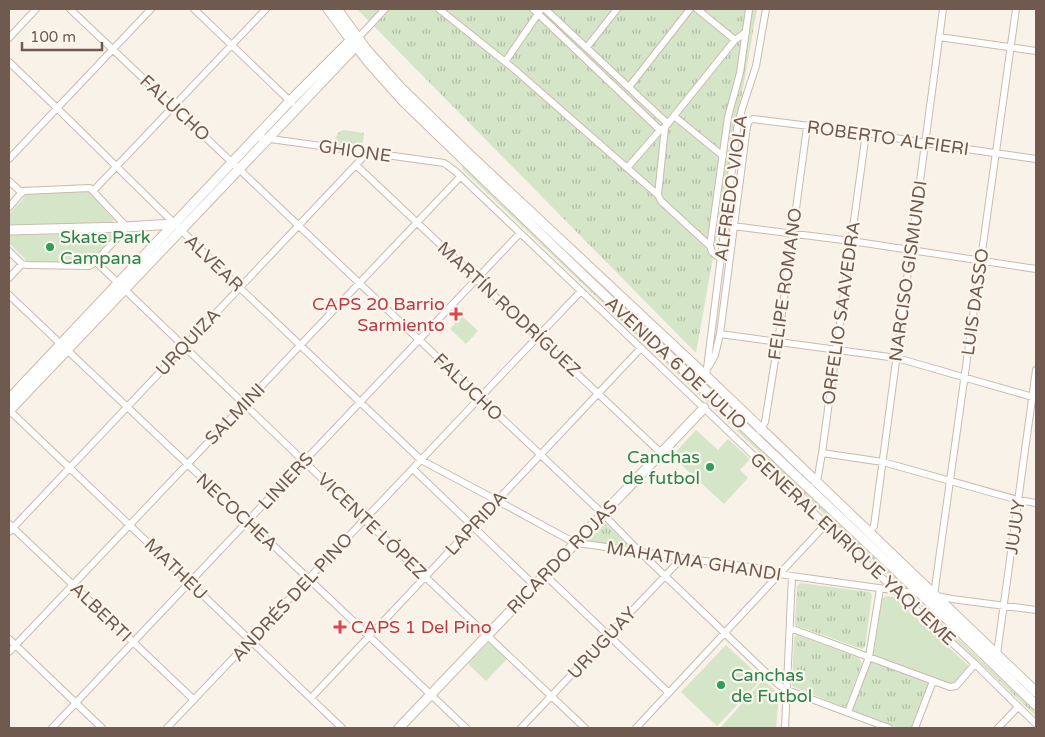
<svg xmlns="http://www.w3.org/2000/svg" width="1045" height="737" font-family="'Varela Round',sans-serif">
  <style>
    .grass { fill: url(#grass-tufts) }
    .park { fill: #d4e5c8 }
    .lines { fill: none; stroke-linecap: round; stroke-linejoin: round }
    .street-casing { stroke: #cabaaf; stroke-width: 8 }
    .secondary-casing { stroke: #ccbbad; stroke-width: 11 }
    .street { stroke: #fff; stroke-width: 6 }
    .secondary { stroke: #fff; stroke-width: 9 }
    .leisure-dot { fill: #2e9e5b; stroke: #fdf6ed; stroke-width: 2 }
    .health-dot { fill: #e0444e; stroke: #fdf6ed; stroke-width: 2 }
    .labels { text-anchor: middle; stroke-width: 4.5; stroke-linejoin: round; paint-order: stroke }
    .street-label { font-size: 18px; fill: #705a4f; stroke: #fdf6ed }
    .leisure-label { font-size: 18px; fill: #27864d; stroke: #fdf6ed; text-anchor: start }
    .health-label { font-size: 18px; fill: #be3a42; stroke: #fdf6ed; text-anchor: end }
  </style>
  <defs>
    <pattern id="grass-tufts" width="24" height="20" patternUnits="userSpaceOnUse" patternTransform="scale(1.25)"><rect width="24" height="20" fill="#d4e5c8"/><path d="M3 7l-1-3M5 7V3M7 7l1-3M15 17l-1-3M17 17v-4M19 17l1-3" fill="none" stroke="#b0bda5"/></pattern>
  </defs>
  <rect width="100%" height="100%" fill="#f9f2e8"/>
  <!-- grass -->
  <path class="grass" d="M357,9H757L696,353Z
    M343,130L364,133L362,147L337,143L335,139L338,133Z
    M459,148L690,367V369L689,370L457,150Z
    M462,166L465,168L902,584V586H900L463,170Z
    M603,521L629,546L583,541Z
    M800,583L870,592L872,595L865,647L862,649L795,625V622L797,586Z
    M914,598L916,599L1036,712V716L914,600Z
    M797,635L859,658L862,663L846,706L844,707L792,686L794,637Z
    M871,660L929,682L911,728H898L851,710Z"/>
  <!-- park -->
  <path class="park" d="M88,191L114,220L111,223L9,225V214L28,193Z
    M110,233L114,236L90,261L29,263L9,243V235Z
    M462,316L478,331L466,344L450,329Z
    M696,430L718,450L728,439L750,459L740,470L748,478L724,504L672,456Z
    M886,596L894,597L970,667L952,686L873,656L882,599Z
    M489,642L507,659L486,681L468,664Z
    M726,645L762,679L717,726L681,692Z
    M763,680L779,694L776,728H723L721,727Z"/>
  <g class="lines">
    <!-- street casing -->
    <g class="street-casing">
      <path id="street" d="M70,9L603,514L639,551L779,685L787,690L889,728
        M194,9L292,103
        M439,9L514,69L658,195L661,201L710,246L712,252L721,259
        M533,9L660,130
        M545,9L668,124
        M697,9L735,40
        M939,37L1036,51
        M9,38L36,9
        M358,38L385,9
        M587,47L617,9
        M9,62L57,108L240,288L421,460L498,501L575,543L592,545L682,558L765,569L780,574L792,576L921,594
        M505,62L540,11
        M629,87L690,9
        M674,116L723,156
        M739,120L749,121L753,119L866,133L925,143L1036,159
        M256,137L444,163L455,171L896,591L975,664L1036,724
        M9,159L151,9
        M356,165L661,453
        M627,168L660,130L665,127L735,40L746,32
        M9,181L22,193
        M93,191L266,9
        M658,195L665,127
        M9,207L23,191L90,188L124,224L125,227L122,233L93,264L89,266L27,265L22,264L9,251
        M725,225L851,241L1036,269
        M710,246L728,117L740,73L749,9
        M95,261L365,520L585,728
        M9,278L22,264
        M9,295L466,728
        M720,334L897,358L1036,398
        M709,366L715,355L720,334L747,126L749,121
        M699,384L706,376L737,129L742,109L756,66L766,9
        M9,410L342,728
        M760,431L765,422L778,342L807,127
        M822,453L883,462L1018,500L1036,503
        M413,469L535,586
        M815,483L818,476L822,453L866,133
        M9,524L194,700
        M9,532L367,153
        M869,533L874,526L943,9
        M545,575L669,693
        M934,595L1016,9
        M936,596L952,599L1036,610
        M790,628L950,687L956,686L975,664
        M9,639L102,728
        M9,652L461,176
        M997,654L1036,370
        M311,698L641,348
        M848,712L869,657L880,589
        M52,728L520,233
        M167,728L581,291
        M521,728L682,558
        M636,728L826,524
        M785,728L792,576
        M915,728L933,681
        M998,728L1018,707"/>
    </g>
    <!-- secondary casing -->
    <g class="secondary-casing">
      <path id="secondary" d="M328,9L347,35L370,64L404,102L583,275L920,593L1036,705
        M337,9L366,49L401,88L472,157L706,376L1036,692
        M9,230L125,227L174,224
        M9,399L290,101L354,37
        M9,411L358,44
        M399,728L704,408"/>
    </g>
    <!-- street -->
    <use href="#street" class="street"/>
    <!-- secondary -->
    <use href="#secondary" class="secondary"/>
  </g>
  <!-- markers -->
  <g class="leisure-dot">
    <circle cx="50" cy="247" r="5"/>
    <circle cx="710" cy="467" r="5"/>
    <circle cx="721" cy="685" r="5"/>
  </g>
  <g class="health-dot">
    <path d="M453.5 306.5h5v5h5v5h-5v5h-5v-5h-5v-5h5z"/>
    <path d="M337.5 619.5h5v5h5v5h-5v5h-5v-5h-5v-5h5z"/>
  </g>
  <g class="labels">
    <!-- street labels -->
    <g class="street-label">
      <text transform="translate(175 108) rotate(43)" y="6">FALUCHO</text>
      <text transform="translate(888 138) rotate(8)" y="6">ROBERTO ALFIERI</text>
      <text transform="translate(355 151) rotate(8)" y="6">GHIONE</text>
      <text transform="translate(731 188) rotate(-82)" y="6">ALFREDO VIOLA</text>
      <text transform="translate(214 263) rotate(44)" y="6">ALVEAR</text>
      <text transform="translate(908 271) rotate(-82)" y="6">NARCISO GISMUNDI</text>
      <text transform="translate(785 284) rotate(-82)" y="6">FELIPE ROMANO</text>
      <text transform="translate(975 302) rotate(-82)" y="6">LUIS DASSO</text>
      <text transform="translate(509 309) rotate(43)" y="6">MARTÍN RODRÍGUEZ</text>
      <text transform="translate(841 313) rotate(-82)" y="6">ORFELIO SAAVEDRA</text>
      <text transform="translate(188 342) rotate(-47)" y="6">URQUIZA</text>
      <text transform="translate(676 363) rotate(43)" y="6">AVENIDA 6 DE JULIO</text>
      <text transform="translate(468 387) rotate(44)" y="6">FALUCHO</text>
      <text transform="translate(235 414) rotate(-46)" y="6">SALMINI</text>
      <text transform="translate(286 481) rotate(-47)" y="6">LINIERS</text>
      <text transform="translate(237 512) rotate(43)" y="6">NECOCHEA</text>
      <text transform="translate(476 523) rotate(-47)" y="6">LAPRIDA</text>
      <text transform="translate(372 526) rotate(44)" y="6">VICENTE LÓPEZ</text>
      <text transform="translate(1015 527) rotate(-82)" y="6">JUJUY</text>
      <text transform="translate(853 549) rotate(43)" y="6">GENERAL ENRIQUE YAQUEME</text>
      <text transform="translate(562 557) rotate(-46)" y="6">RICARDO ROJAS</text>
      <text transform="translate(694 561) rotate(9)" y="6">MAHATMA GHANDI</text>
      <text transform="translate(176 569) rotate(44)" y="6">MATHEU</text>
      <text transform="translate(292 597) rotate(-47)" y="6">ANDRÉS DEL PINO</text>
      <text transform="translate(101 612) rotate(44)" y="6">ALBERTI</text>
      <text transform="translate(602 643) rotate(-47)" y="6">URUGUAY</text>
    </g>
    <!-- leisure labels -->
    <g class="leisure-label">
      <text x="60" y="243">Skate Park<tspan x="60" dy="21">Campana</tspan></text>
      <text x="700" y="463" text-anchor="end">Canchas<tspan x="700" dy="21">de futbol</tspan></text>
      <text x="731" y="681">Canchas<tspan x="731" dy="21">de Futbol</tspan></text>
    </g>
    <!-- health labels -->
    <g class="health-label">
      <text x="445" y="310">CAPS 20 Barrio<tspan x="445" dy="21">Sarmiento</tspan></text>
      <text x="351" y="633" text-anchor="start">CAPS 1 Del Pino</text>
    </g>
  </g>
  <!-- border -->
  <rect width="1045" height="737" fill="none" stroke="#705a4f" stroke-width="20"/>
  <!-- scale -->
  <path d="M22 42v8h80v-8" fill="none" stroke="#705a4f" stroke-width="2.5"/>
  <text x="30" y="42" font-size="15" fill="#705a4f" stroke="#fdf6ed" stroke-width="4" paint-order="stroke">100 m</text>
</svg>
